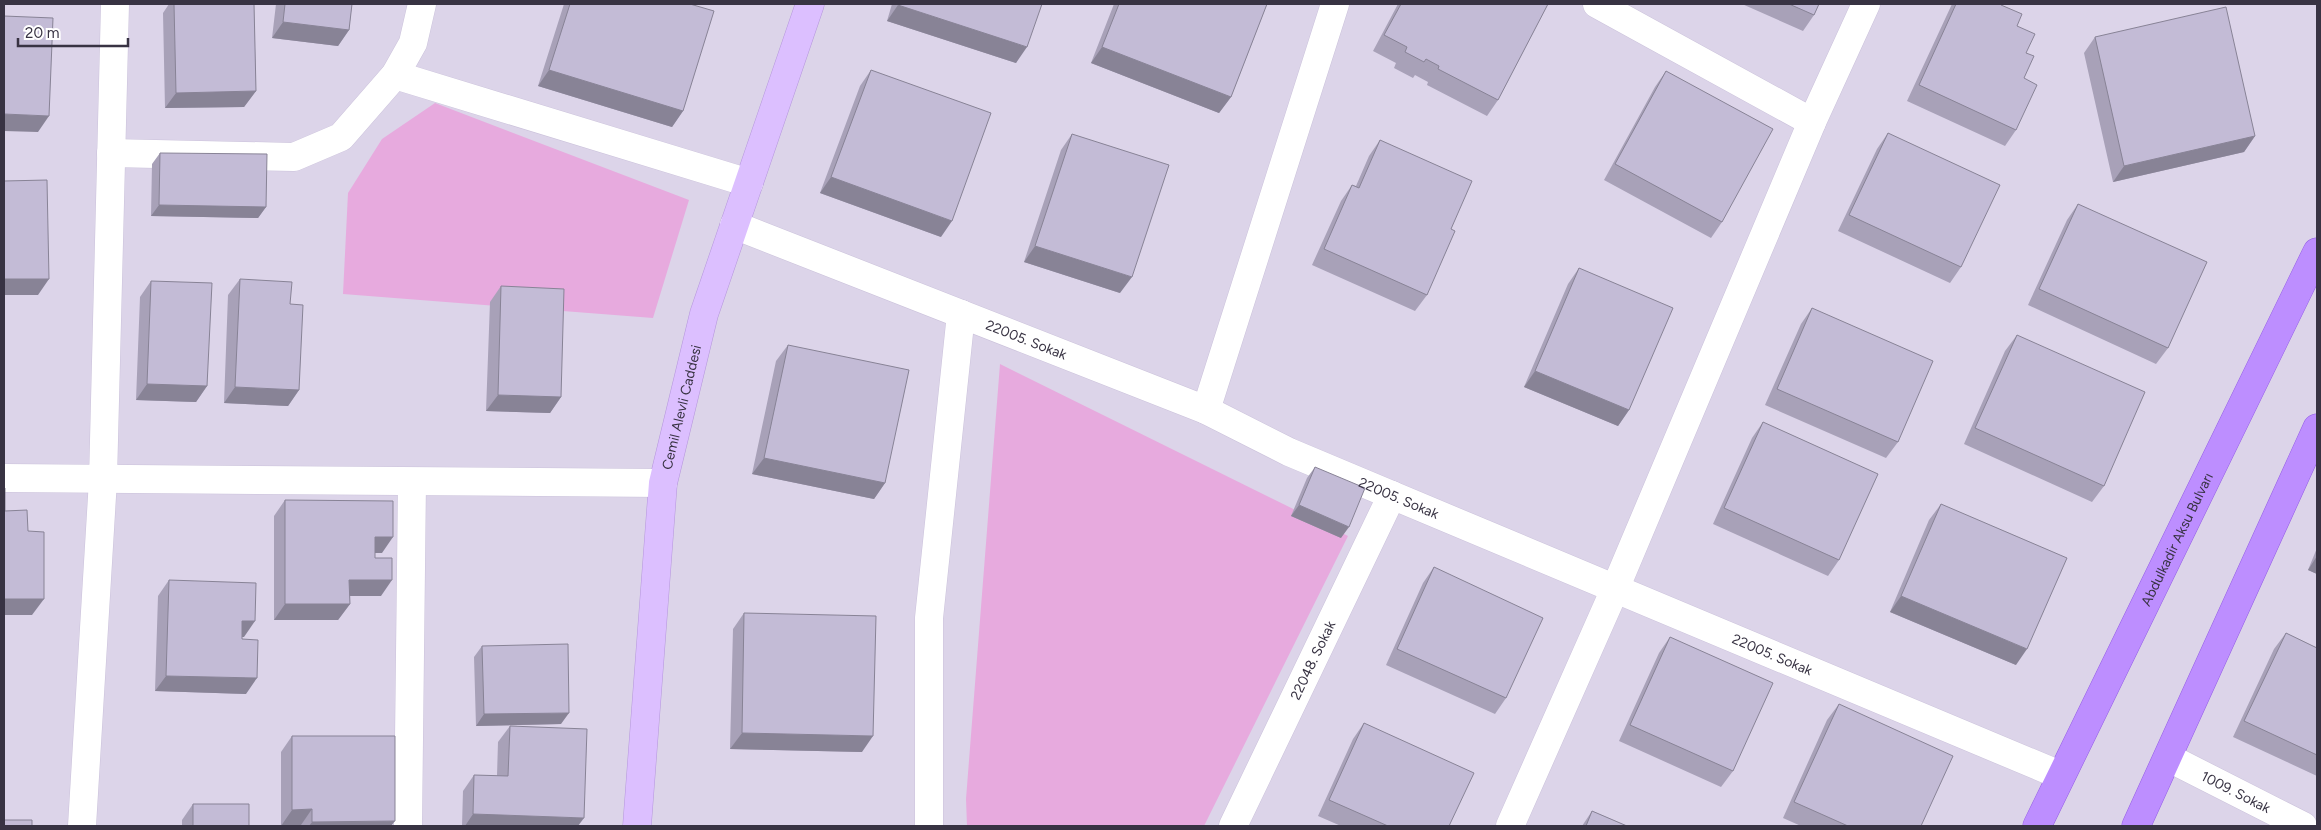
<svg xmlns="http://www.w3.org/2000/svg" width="2321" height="830" font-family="Figtree,sans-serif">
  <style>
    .residential { fill: #dcd4e9 }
    .green { fill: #e7aade }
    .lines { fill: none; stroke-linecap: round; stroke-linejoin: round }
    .street-casing { stroke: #cbc2db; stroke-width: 29 }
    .secondary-casing { stroke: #b597dc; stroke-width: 29 }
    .primary-casing { stroke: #935ee4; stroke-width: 29 }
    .street { stroke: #fff; stroke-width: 28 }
    .secondary { stroke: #dcbfff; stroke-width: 28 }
    .primary { stroke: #bd8eff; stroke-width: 28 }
    .wall { fill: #a8a1b8 }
    .shaded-wall { fill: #888396 }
    .building { fill: #c3bbd6; stroke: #888396 }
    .labels { text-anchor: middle; stroke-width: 4; stroke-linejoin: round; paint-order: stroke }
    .street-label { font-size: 14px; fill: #383343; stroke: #fff }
  </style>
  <rect width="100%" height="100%" fill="#e8e2f1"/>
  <!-- residential -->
  <path class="residential" d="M4,4H2317V826H4Z"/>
  <!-- green -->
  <path class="green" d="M435,103L689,200L653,318L343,294L348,193L382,139Z
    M1000,364L1348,536L1204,826H967L966,799Z"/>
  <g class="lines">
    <!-- street casing -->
    <g class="street-casing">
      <g id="street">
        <path d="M1597,4L1812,122"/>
        <path d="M395,75L749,183"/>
        <path d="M111,153L294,157L341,137L395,75L413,43L422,4"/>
        <path id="s1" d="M734,225L1206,410L1289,452L2060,775"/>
        <path d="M1206,410L1335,4"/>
        <path d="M4,478L663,483"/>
        <path id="s2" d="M2169,758L2303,826"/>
        <path d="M82,826L103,480L115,4"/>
        <path d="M408,826L412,482"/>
        <path d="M929,826V618L961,314"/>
        <path id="s3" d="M1233,826L1392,495"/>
        <path d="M1510,826L1615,589L1812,122L1866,4"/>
      </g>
    </g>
    <!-- secondary casing -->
    <g class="secondary-casing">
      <g id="secondary">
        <path id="s4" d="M637,826L663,483L704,314L810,4"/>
      </g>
    </g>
    <!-- primary casing -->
    <g class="primary-casing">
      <g id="primary">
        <path id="s5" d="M2037,826L2317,252"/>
        <path d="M2136,826L2317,428"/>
      </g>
    </g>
    <!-- street -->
    <use href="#street" class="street"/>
    <!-- secondary -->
    <use href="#secondary" class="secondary"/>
    <!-- primary -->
    <use href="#primary" class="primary"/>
  </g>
  <!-- wall -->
  <path class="wall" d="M169,4H254L256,91L244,107L165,108L163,13Z
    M276,4H352L349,30L338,46L272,38Z
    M564,4H690L683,111L672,127L538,86Z
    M892,4H1042L1016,63L887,21Z
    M1114,4H1267L1231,97L1219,113L1091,63Z
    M1398,4H1548L1498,100L1487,116L1427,85L1428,82L1415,75L1413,78L1394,68L1396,63L1373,51Z
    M1742,4H1819L1814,15L1803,31Z
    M1952,4H2001V5L2017,26L2026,53L2024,78L2016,130L2005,146L1907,101Z
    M2095,37L2255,136L2244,152L2113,182L2084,53Z
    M871,70L941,237L820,193L860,86Z
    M1666,71L1722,222L1711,238L1604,180L1655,87Z
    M1888,133L1961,267L1950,283L1838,231L1877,149Z
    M1072,134L1120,293L1024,262L1061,150Z
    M1380,140L1451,229L1427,295L1415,311L1312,265L1341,201L1352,185L1356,186L1369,156Z
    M160,153L266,207L258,218L151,216L152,164Z
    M2078,204L2168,348L2156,364L2028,305L2067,220Z
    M1579,268L1629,410L1618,426L1524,387L1568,284Z
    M240,279L290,304L299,390L288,406L224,403L228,295Z
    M151,281L207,386L196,402L136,400L140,297Z
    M501,286L561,397L550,413L486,411L490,302Z
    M1812,308L1898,442L1886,458L1765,405L1801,324Z
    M2017,335L2104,486L2092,502L1964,444L2005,351Z
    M788,345L885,483L874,499L752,474L776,361Z
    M1763,422L1839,560L1828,576L1713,524L1752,438Z
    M1315,467L1341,538L1291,516L1307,478Z
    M285,500L382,553H375V558L381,596H350V604L338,620H274V516Z
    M1941,504L2016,665L1890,612L1929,520Z
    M2317,548V574L2308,570Z
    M1434,567L1506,698L1495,714L1386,665L1423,583Z
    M169,580L244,637H242L246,694L155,691L158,596Z
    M744,613L862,752L730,749L733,629Z
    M2286,633L2317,648V776L2233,737L2274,649Z
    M1670,637L1733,771L1721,787L1619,741L1659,653Z
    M482,646L561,724L476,726L474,657Z
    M1839,704L1921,826H1801L1783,818L1827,720Z
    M1364,723L1449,826H1341L1318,816L1353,739Z
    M510,726L578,826H462L463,791L474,775L497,776L498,742Z
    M292,736L391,826H281V752Z
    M193,804L249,826H182V820Z
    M1592,811L1627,826H1582Z"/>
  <!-- shaded-wall -->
  <path class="shaded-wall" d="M898,5L1027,47L1016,63L887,21Z
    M283,22L349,30L338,46L272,38Z
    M1102,47L1231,97L1219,113L1091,63Z
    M549,70L683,111L672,127L538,86Z
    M256,91L244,107L165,108L176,93Z
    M4,114L49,116L38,132L4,131Z
    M2255,136L2244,152L2113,182L2124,166Z
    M831,177L952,221L941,237L820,193Z
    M159,205L266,207L258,218L151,216Z
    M1035,246L1132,277L1120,293L1024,262Z
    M4,279H49L38,295H4Z
    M1535,371L1629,410L1618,426L1524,387Z
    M147,384L207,386L196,402L136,400Z
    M235,387L299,390L288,406L224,403Z
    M498,395L561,397L550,413L486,411Z
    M764,458L885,483L874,499L752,474Z
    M1299,505L1349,527L1341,538L1291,516Z
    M375,537H393L382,553H364Z
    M2317,556V574L2308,570Z
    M349,580H392L381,596H338Z
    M1901,596L2027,649L2016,665L1890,612Z
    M4,599H44L32,615H4Z
    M285,604H350L338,620H274Z
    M242,621H255L244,637H231Z
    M166,676L257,678L246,694L155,691Z
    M569,713L561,724L476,726L484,714Z
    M742,733L873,736L862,752L730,749Z
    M312,809L301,825L281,826L292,810Z
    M473,814L584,818L578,826H465Z
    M395,821L391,826H309L312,822Z"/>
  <!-- building -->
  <path class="building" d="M174,4H254L256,91L176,93Z
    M285,4H352L349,30L283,22Z
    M570,4H690L714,11L683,111L549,70Z
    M898,4H1042L1027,47L898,5Z
    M1119,4H1267L1231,97L1102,47Z
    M1401,4H1548L1498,100L1438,69L1439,66L1426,59L1424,62L1405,52L1407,47L1384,35Z
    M1789,4H1819L1814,15Z
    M1956,4H2001V5L2022,14L2017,26L2035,34L2026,53L2034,56L2024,78L2037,85L2016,130L1919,85Z
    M2226,7L2255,136L2124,166L2095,37Z
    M4,16L53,18L49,116L4,114Z
    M871,70L991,113L952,221L831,177Z
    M1666,71L1773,129L1722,222L1615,164Z
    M1888,133L2000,185L1961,267L1849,215Z
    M1072,134L1169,165L1132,277L1035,246Z
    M1380,140L1472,181L1451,229L1455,231L1427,295L1324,249L1352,185L1359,188Z
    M160,153L267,154L266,207L159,205Z
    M47,180L49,279H4V181Z
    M2078,204L2207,262L2168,348L2039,289Z
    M1579,268L1673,308L1629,410L1535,371Z
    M240,279L292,282L290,304L303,305L299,390L235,387Z
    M151,281L212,283L207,386L147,384Z
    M501,286L564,289L561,397L498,395Z
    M1812,308L1933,361L1898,442L1777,389Z
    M2017,335L2145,392L2104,486L1975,428Z
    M788,345L909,370L885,483L764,458Z
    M1763,422L1878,474L1839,560L1724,508Z
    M1315,467L1365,488L1349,527L1299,505Z
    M4,488H5V511L27,510L28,531L44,532V599H4Z
    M285,500L393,501V537H375V558H392V580H349L350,604H285Z
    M1941,504L2067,558L2027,649L1901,596Z
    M1434,567L1543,618L1506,698L1397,649Z
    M169,580L256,583L255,621H242V639L258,640L257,678L166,676Z
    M744,613L876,616L873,736L742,733Z
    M2286,633L2317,648V755L2244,721Z
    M1670,637L1773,683L1733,771L1630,725Z
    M568,644L569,713L484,714L482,646Z
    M1839,704L1953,756L1921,826H1848L1794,802Z
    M1364,723L1474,773L1449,826H1388L1329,800Z
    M510,726L587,729L584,818L473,814L474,775L508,776Z
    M292,736H395V821L312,822V809L292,810Z
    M193,804H249V826H193Z
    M1592,811L1627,826H1586Z
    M4,820H32V826H4Z"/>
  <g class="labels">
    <!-- street labels -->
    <g class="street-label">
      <text dy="5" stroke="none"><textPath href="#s1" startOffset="314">22005. Sokak</textPath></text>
      <text dy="5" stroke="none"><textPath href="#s4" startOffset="422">Cemil Alevli Caddesi</textPath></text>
      <text dy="5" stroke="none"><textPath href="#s1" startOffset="719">22005. Sokak</textPath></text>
      <text dy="5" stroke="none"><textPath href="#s5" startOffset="319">Abdulkadir Aksu Bulvarı</textPath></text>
      <text dy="5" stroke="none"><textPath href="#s1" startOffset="1124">22005. Sokak</textPath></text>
      <text dy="5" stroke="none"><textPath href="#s3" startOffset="184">22048. Sokak</textPath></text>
      <text dy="5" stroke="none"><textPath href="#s2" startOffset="75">1009. Sokak</textPath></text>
    </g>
  </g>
  <!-- border -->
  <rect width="2321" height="830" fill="none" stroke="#383343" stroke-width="10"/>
  <!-- scale -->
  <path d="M18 38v8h110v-8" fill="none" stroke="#383343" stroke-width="2.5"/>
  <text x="25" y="38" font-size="15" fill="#383343" stroke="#ffffff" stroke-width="4" paint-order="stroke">20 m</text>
</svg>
